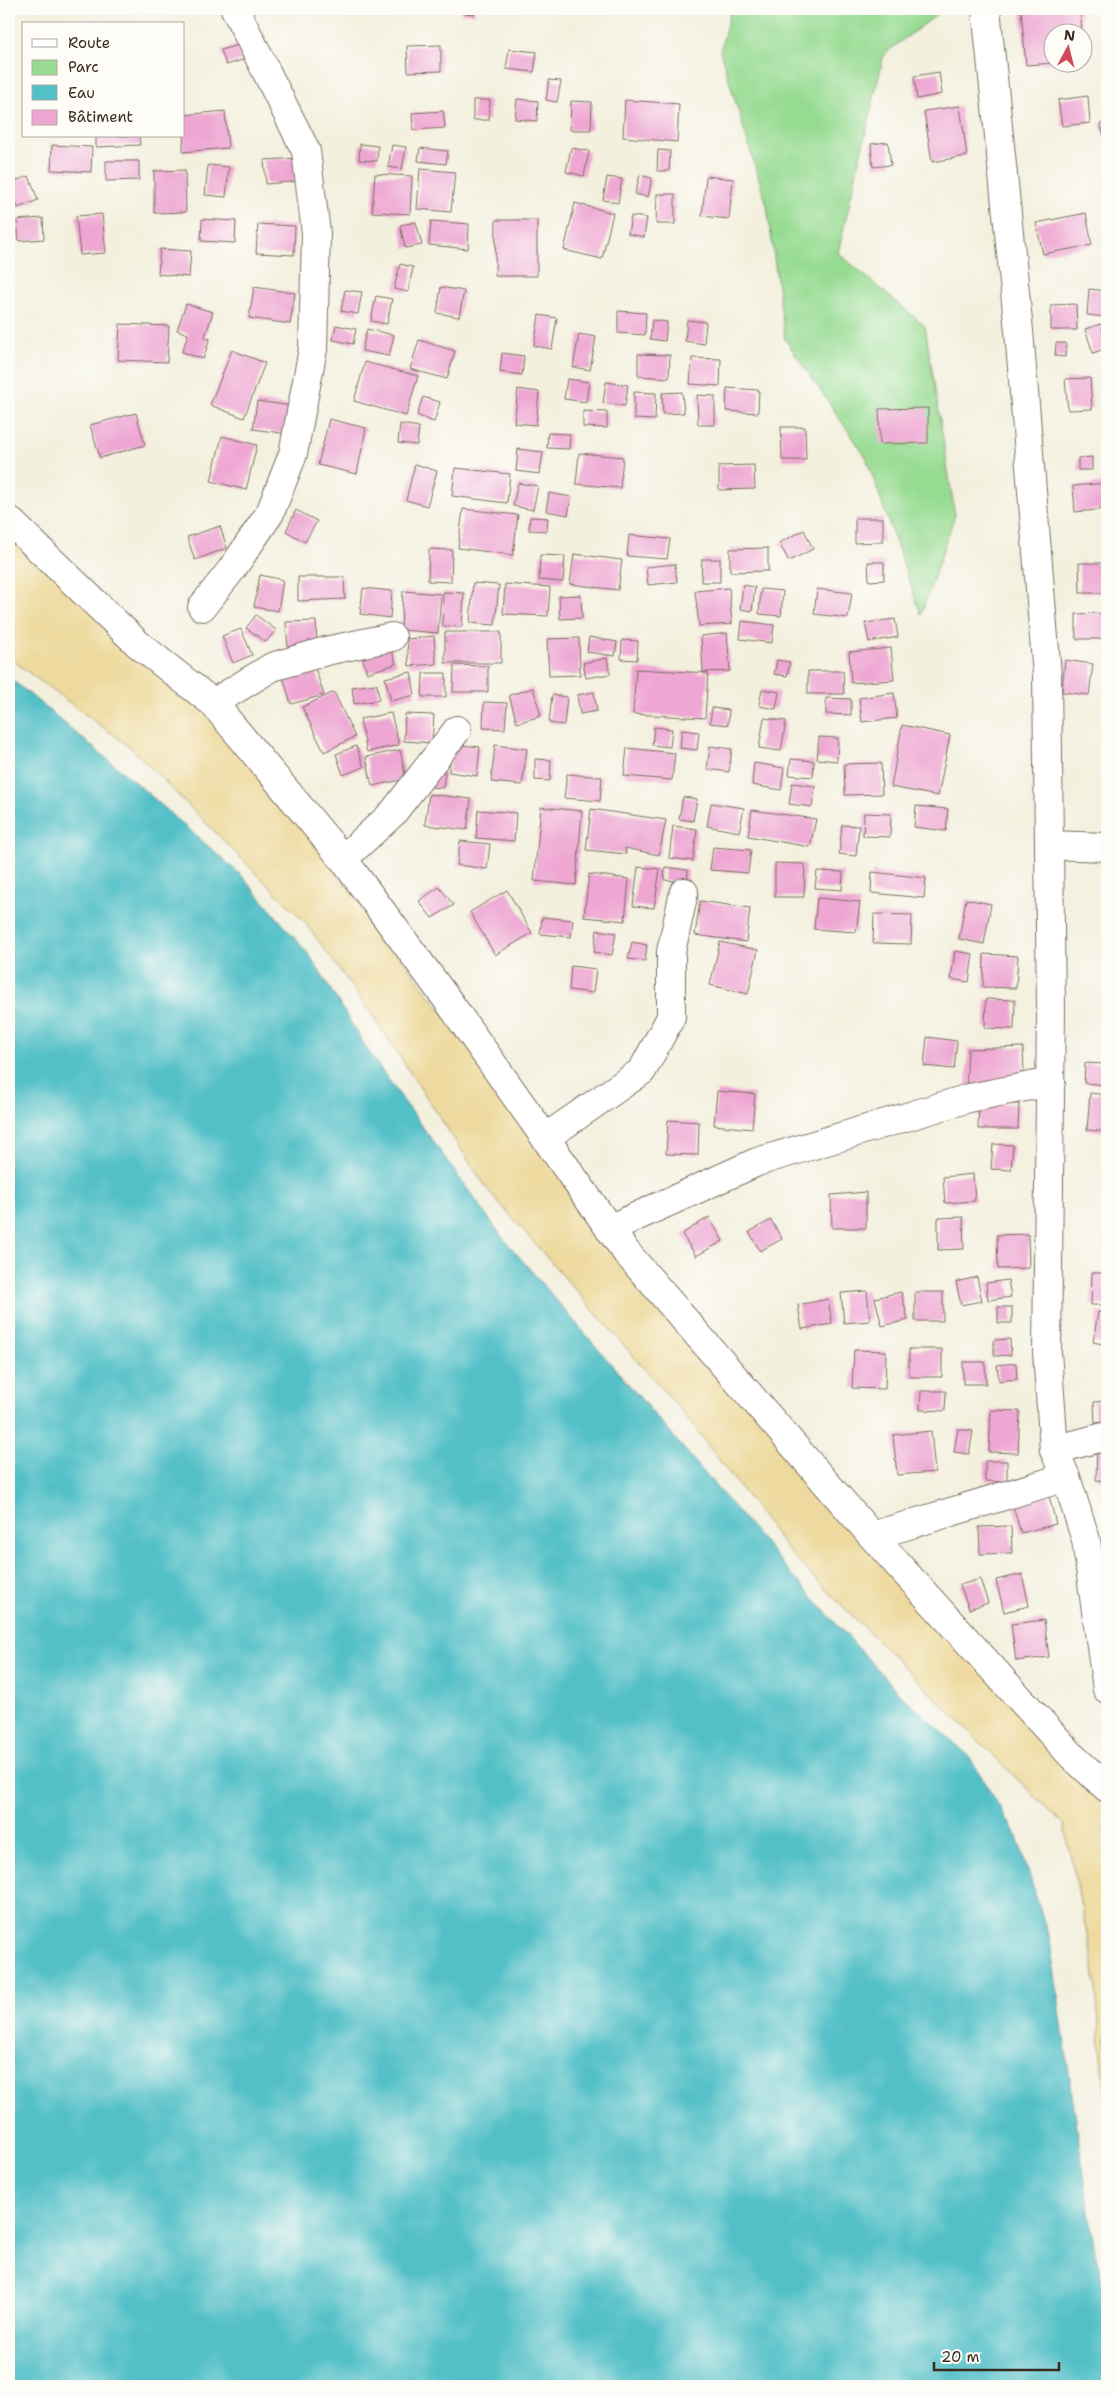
<svg xmlns="http://www.w3.org/2000/svg" width="1116" height="2395" font-family="'Shantell Sans',sans-serif">
  <style>
    .green { fill: #97db93; stroke: #698258 }
    .sand { fill: #eeda9e; stroke: #94825e }
    .water { fill: #52c0c8; stroke: #467573 }
    .building { fill: #eea7d3 }
    .lines { fill: none; stroke-linecap: round; stroke-linejoin: round }
    .minor-casing { stroke: #7b6f61; stroke-width: 30 }
    .minor { stroke: #fff; stroke-width: 28 }
  </style>
  <rect width="100%" height="100%" fill="#fdfcf7"/>
  <filter id="ink" filterUnits="userSpaceOnUse"><feTurbulence type="fractalNoise" baseFrequency=".02" numOctaves="2"/><feDisplacementMap in="SourceGraphic" scale="10" xChannelSelector="R" yChannelSelector="G"/><feConvolveMatrix kernelMatrix="1 2 1 2 8 2 1 2 1" color-interpolation-filters="sRGB"/></filter>
  <filter id="wash" filterUnits="userSpaceOnUse"><feTurbulence type="fractalNoise" baseFrequency=".0096" numOctaves="4" result="noise"/><feDisplacementMap in="SourceGraphic" scale="20" xChannelSelector="R" yChannelSelector="G"/><feGaussianBlur stdDeviation="1.12" result="paint"/><feColorMatrix in="noise" values="0 0 0 0 0 0 0 0 0 0 0 0 0 0 0 0 0 1.4 0 .05"/><feComposite in="paint" operator="in"/></filter>
  <g filter="url(#wash)">
    <rect width="100%" height="100%" fill="#f3f0de"/>
    <!-- green -->
    <path class="green" d="M731,9H942V11L884,54L838,253L925,326L955,515L921,615L866,457L785,339L767,205L720,51Z"/>
    <!-- sand -->
    <path class="sand" d="M9,527L210,707L608,1229L1107,1781V2113L1094,1967L1064,1825L793,1557L685,1415L488,1190L370,1012L305,922L130,747L9,658Z"/>
    <!-- water -->
    <path class="water" d="M9,677L143,789L241,875L310,956L372,1057L503,1238L786,1568L898,1692L969,1756L1017,1836L1050,1941L1095,2252L1107,2300V2386H9Z"/>
    <g id="blocks">
      <!-- building -->
      <path class="building" d="M461,9H475V14L461,13Z
        M1021,9H1080L1082,32H1054V63L1026,65Z
        M241,44L246,59L226,65L221,50Z
        M441,45V71L408,72L407,46Z
        M509,49L537,52L534,72L506,69Z
        M939,72L942,94L917,99L914,76Z
        M549,80L561,81L557,102L546,100Z
        M1088,96L1090,123L1062,126L1058,100Z
        M517,99L538,101L537,121L515,119Z
        M473,100H490L489,120H473Z
        M625,100L679,104L677,142L623,137Z
        M571,101L592,102L591,130H570Z
        M960,106L967,156L932,162L924,111Z
        M225,111L228,148L183,152L184,115Z
        M443,111L445,128L413,130L412,113Z
        M1107,122V145L1100,124Z
        M96,136H139L140,145L96,147Z
        M888,142L891,165L873,167L871,144Z
        M360,144L378,146L377,161L359,160Z
        M52,145L92,147L91,172L51,170Z
        M392,145L406,147L402,169L388,167Z
        M9,148L15,164L9,166Z
        M420,148L448,151L446,164L418,161Z
        M571,148L589,151L584,176L566,172Z
        M658,150L670,151L669,171H657Z
        M300,158L301,181L266,184L264,160Z
        M106,161H139V180L106,181Z
        M208,165L229,167L226,197L205,195Z
        M420,169L455,172L451,212L417,209Z
        M185,170L186,212L154,213V171Z
        M375,174L412,176L410,214L372,212Z
        M640,175L652,178L648,197L635,194Z
        M29,176L38,200L18,208L9,183Z
        M706,176L733,179L729,219L702,216Z
        M607,177L622,179L618,203L603,200Z
        M657,194H675V224H656Z
        M575,203L613,213L602,259L564,250Z
        M1086,213L1092,245L1043,254L1036,223Z
        M102,214L106,253L80,255L76,216Z
        M631,216L647,218L644,237L628,234Z
        M43,218L44,239L19,241L17,220Z
        M202,219L236,221L235,243L201,241Z
        M496,220H537V276H495Z
        M431,221L469,224L468,249L429,245Z
        M416,222L422,245L405,248L400,225Z
        M258,224L295,226L294,255L256,253Z
        M160,249L191,251L189,277L158,274Z
        M400,264L413,267L408,292L394,289Z
        M254,287L295,293L290,324L249,318Z
        M441,287L464,291L459,317L437,313Z
        M1089,289L1107,291L1106,317L1087,315Z
        M345,290L362,292L358,314L341,311Z
        M376,296L392,299L387,324L371,321Z
        M186,304L213,312L205,337L210,339L203,359L182,352L188,334L177,330Z
        M1076,304L1077,330H1051V305Z
        M618,311L646,313L645,335L618,333Z
        M539,315L557,318L552,349L534,346Z
        M652,320L667,322L665,341L650,339Z
        M687,320L706,322L704,344L685,341Z
        M120,324L169,326L167,362L118,360Z
        M1101,324L1107,348L1093,353L1085,329Z
        M336,325L356,329L353,344L333,340Z
        M367,329L394,335L389,356L362,351Z
        M579,334L596,337L590,370L573,367Z
        M419,340L455,351L447,379L410,369Z
        M1056,343H1066L1065,357L1055,356Z
        M232,350L265,363L244,418L210,405Z
        M502,353L524,356L522,375L500,372Z
        M638,354L670,355L669,378L638,376Z
        M692,358L721,359L720,386L690,384Z
        M365,362L418,376L406,416L354,401Z
        M1090,378L1092,409L1068,410L1065,379Z
        M567,379L589,382L586,402L564,399Z
        M606,382L628,385L625,406L603,403Z
        M727,388L759,390L758,413L726,411Z
        M518,389L539,392L536,425L514,423Z
        M634,392L656,393L655,420L634,419Z
        M682,392L684,413L663,414L662,393Z
        M697,395L715,396V425H698Z
        M423,397L440,402L434,422L417,415Z
        M257,401L292,406L288,434L253,429Z
        M928,408V443L880,444L879,409Z
        M583,411L607,412V428L583,427Z
        M136,413L145,445L100,458L90,425Z
        M329,419L366,428L357,474L318,465Z
        M400,424L419,427L417,445L398,443Z
        M781,427H805L806,460H782Z
        M548,433L570,434L569,449L547,448Z
        M222,436L257,445L246,490L211,481Z
        M518,449L543,452L540,474L516,471Z
        M579,453L623,457L620,488L576,484Z
        M1092,457V470H1078V458Z
        M415,464L437,471L427,506L406,500Z
        M754,465L755,489L719,490V466Z
        M455,468L510,474L507,503L452,496Z
        M518,483L538,486L533,510L513,506Z
        M1107,483V509L1075,512L1073,486Z
        M549,493L571,497L568,515L546,511Z
        M463,509L518,515L513,555L458,548Z
        M296,510L317,521L305,542L286,531Z
        M530,517L548,518L547,531L529,530Z
        M855,518H883V542L855,543Z
        M220,526L227,548L195,560L187,537Z
        M804,530L813,549L789,561L779,543Z
        M629,535L670,539L667,559L627,556Z
        M768,548V571L730,572V549Z
        M429,549L452,550L451,582L428,581Z
        M574,554L622,560L618,590L570,584Z
        M540,555L565,556L563,582L539,580Z
        M702,559H720V582H701Z
        M868,562H884V580L869,581Z
        M1079,563H1107V593H1080Z
        M675,564L677,582L648,585L646,567Z
        M260,575L283,580L278,611L254,607Z
        M298,577H344L345,599L298,601Z
        M473,583L499,585L495,625L470,623Z
        M505,584L550,587L548,616L503,614Z
        M743,585L755,587L752,611L740,609Z
        M363,588L392,591L390,618L360,614Z
        M729,588L732,624L699,626L695,591Z
        M761,589L783,591L781,616L759,614Z
        M817,589L852,593L848,618L814,614Z
        M403,591L441,594L438,633L401,630Z
        M443,592L464,593L462,627L442,626Z
        M581,595L582,618L560,619L559,596Z
        M1107,613V639H1076V614Z
        M256,615L276,630L266,642L246,628Z
        M895,619L898,637L869,642L865,623Z
        M316,621L317,648L288,649L286,622Z
        M742,621L774,625L772,643L740,639Z
        M241,629L252,655L233,663L222,636Z
        M445,632H501V663H445Z
        M727,633L730,671L703,672L701,636Z
        M434,636L436,664L409,666L407,639Z
        M589,637L617,642L615,656L587,652Z
        M579,638L580,675L549,676L547,639Z
        M622,640L638,641L637,660L621,659Z
        M389,641L396,664L367,673L360,649Z
        M891,648L894,680L851,683L849,652Z
        M607,658L610,674L586,678L583,663Z
        M777,660L790,662L787,676L774,674Z
        M1065,660L1093,664L1089,695L1062,692Z
        M454,665L488,666V692H453Z
        M315,668L324,695L291,704L283,677Z
        M636,669L708,673L705,718L633,714Z
        M808,671H843L844,694H808Z
        M411,672L415,695L391,701L385,678Z
        M423,673H446V697H422Z
        M377,684L379,700L354,704L352,687Z
        M533,688L541,716L517,723L509,695Z
        M762,689L779,692L776,709L759,706Z
        M334,692L355,737L324,752L302,707Z
        M594,692L597,711L580,714L577,695Z
        M894,693L897,718L862,722L859,698Z
        M552,695L567,697L564,725L549,723Z
        M826,698L851,699V715L826,714Z
        M484,702L507,703L505,729L483,728Z
        M712,708L729,710L728,725L710,723Z
        M391,713L399,745L367,752L360,719Z
        M405,714L434,715L432,743L404,741Z
        M764,718L786,721L781,751L759,748Z
        M902,725L950,735L938,796L891,787Z
        M654,727L672,729L670,747L652,745Z
        M682,730L699,732L697,750L680,748Z
        M819,737L838,738L837,761L817,759Z
        M452,744L480,747L477,776L449,772Z
        M495,745L527,749L522,785L491,782Z
        M356,746L364,767L343,775L336,754Z
        M710,746L732,749L729,772L707,769Z
        M627,748L675,753L672,780L624,776Z
        M400,750L406,779L372,786L366,757Z
        M535,759L551,760L550,781L535,780Z
        M791,759L814,761L813,777L789,775Z
        M754,763L784,768L781,790L752,785Z
        M881,763L882,794L845,795L844,764Z
        M432,770L445,772L443,788L430,787Z
        M567,774L602,777L600,801L564,798Z
        M792,783L815,786L812,807L789,804Z
        M429,794L471,799L467,830L425,825Z
        M683,797L697,799L693,821L679,819Z
        M711,803L744,808L739,832L707,826Z
        M916,806L948,809L946,831L914,827Z
        M541,807L582,811L576,885L534,881Z
        M591,809L666,820L659,855L625,848L626,854L586,850Z
        M478,810L516,813L514,841L476,838Z
        M752,810L816,819L810,847L748,836Z
        M864,813L891,814L890,837L863,836Z
        M842,825L859,826L856,856L839,854Z
        M673,826L697,829L693,861L669,858Z
        M460,841L490,844L487,869L457,865Z
        M713,847L751,850L748,873L710,870Z
        M775,863L805,864L804,897H775Z
        M638,867L660,869L654,908L633,906Z
        M665,867L688,870L687,882L664,880Z
        M817,871L843,872L842,890L815,888Z
        M872,872L926,878L924,898L871,893Z
        M589,874L629,879L625,921L584,917Z
        M439,887L454,905L432,918L419,901Z
        M507,890L532,933L495,955L470,912Z
        M817,898L860,902L856,932L814,929Z
        M966,899L991,904L984,944L959,939Z
        M700,901L750,908L746,942L695,935Z
        M874,914L912,915L911,944L873,943Z
        M542,917L573,920L571,937L540,934Z
        M597,930L616,933L612,955L594,952Z
        M632,942L647,945L645,961L628,959Z
        M720,942L758,950L748,994L710,985Z
        M955,951L973,954L969,982L951,979Z
        M984,954L1018,956L1016,988L983,987Z
        M571,966L596,969L593,993L569,990Z
        M986,999L1015,1000L1014,1029L985,1028Z
        M927,1037L957,1041L954,1069L924,1066Z
        M1023,1047L1024,1072L966,1090L968,1049Z
        M1085,1063L1107,1064V1085L1084,1083Z
        M717,1091L755,1094L752,1129L714,1125Z
        M1090,1093L1107,1095V1132L1087,1130Z
        M979,1103L1019,1104L1018,1129H978Z
        M668,1120L699,1122L698,1155L666,1154Z
        M993,1144L1013,1145L1011,1170L991,1169Z
        M973,1174L975,1201L945,1203L943,1177Z
        M866,1192V1228H832L831,1195Z
        M709,1217L723,1241L696,1256L682,1234Z
        M963,1217L964,1249L938,1250V1218Z
        M771,1220L782,1239L760,1251L749,1232Z
        M1028,1234L1029,1268L998,1269L997,1235Z
        M1092,1273H1107V1305H1091Z
        M977,1277L982,1301L961,1305L956,1282Z
        M1008,1280L1011,1297L988,1300L986,1283Z
        M867,1291L870,1321L844,1323L841,1293Z
        M901,1292L908,1320L882,1326L875,1298Z
        M915,1292H943V1321H915Z
        M828,1299L832,1324L802,1329L798,1305Z
        M998,1307H1012V1323H998Z
        M1098,1312L1107,1313V1345L1093,1342Z
        M1010,1339L1011,1355L994,1356V1340Z
        M909,1349H942V1377H909Z
        M854,1350L886,1351L885,1389L852,1388Z
        M963,1362H985L986,1384H963Z
        M1016,1363L1017,1379L999,1381L997,1365Z
        M921,1391H946L945,1411L920,1410Z
        M1107,1401V1422L1095,1423L1094,1402Z
        M991,1410L1020,1411L1018,1453L989,1452Z
        M958,1429L973,1431L969,1454L954,1452Z
        M931,1431L935,1472L897,1475L893,1435Z
        M1097,1447L1107,1448V1481L1096,1480Z
        M985,1461H1007V1482L985,1481Z
        M1049,1496L1056,1524L1021,1533L1013,1506Z
        M1011,1526L1012,1553L980,1554L979,1527Z
        M1022,1574L1029,1606L1004,1612L996,1580Z
        M980,1579L988,1603L969,1609L960,1585Z
        M1044,1620L1049,1657L1016,1661L1011,1624Z"/>
    </g>
  </g>
  <g filter="url(#ink)">
    <use href="#blocks" fill-opacity="0" stroke="#7b6f61" stroke-width="1"/>
    <g class="lines">
      <!-- minor casing -->
      <g class="minor-casing">
        <path id="minor" d="M986,9L1019,331L1047,675L1051,1011L1047,1352L1054,1450L1066,1477L1086,1540L1107,1689
          M9,520L138,644L213,703L343,859L446,998L626,1252L872,1536L1072,1756L1107,1788
          M202,607L232,569L270,513L293,454L313,349L316,233L306,151L235,9
          M213,703L272,667L326,651L392,637
          M1049,845L1107,847
          M343,859L392,814L457,730
          M545,1138L642,1071L671,1017V952L684,892
          M609,1229L757,1162L969,1098L1051,1082
          M1054,1450L1107,1436
          M872,1536L1066,1477"/>
      </g>
      <!-- minor -->
      <use href="#minor" class="minor"/>
    </g>
  </g>
  <!-- margin -->
  <rect width="1116" height="2395" fill="none" stroke="#fdfcf7" stroke-width="30"/>
  <!-- legend -->
  <rect x="22" y="22" width="162" height="115" fill="#fdfcf7" stroke="#afa8a0"/>
  <rect x="32" y="39" width="25" height="8" fill="#ffffff" stroke="#afa8a0"/>
  <text x="68" y="48" font-size="15" fill="#3b2a1e">Route</text>
  <rect x="32" y="60" width="25" height="15" fill="#97db93" stroke="#afa8a0"/>
  <text x="68" y="72" font-size="15" fill="#3b2a1e">Parc</text>
  <rect x="32" y="85" width="25" height="15" fill="#52c0c8" stroke="#afa8a0"/>
  <text x="68" y="98" font-size="15" fill="#3b2a1e">Eau</text>
  <rect x="32" y="110" width="25" height="15" fill="#eea7d3" stroke="#afa8a0"/>
  <text x="68" y="122" font-size="15" fill="#3b2a1e">Bâtiment</text>
  <!-- north arrow -->
  <g transform="translate(1068 48) rotate(7)"><circle r="24" fill="#fdfcf7" stroke="#afa8a0"/>
  <path d="M0-4L9 19L0 12L-9 19Z" fill="#d1495b"/>
  <text y="-8" font-size="14" font-weight="bold" text-anchor="middle" fill="#3b2a1e">N</text>
  </g>
  <!-- scale -->
  <path d="M934 2362v8h125v-8" fill="none" stroke="#3b2a1e" stroke-width="2.5"/>
  <text x="941" y="2362" font-size="15" fill="#3b2a1e" stroke="#fdfcf7" stroke-width="4" paint-order="stroke">20 m</text>
</svg>
